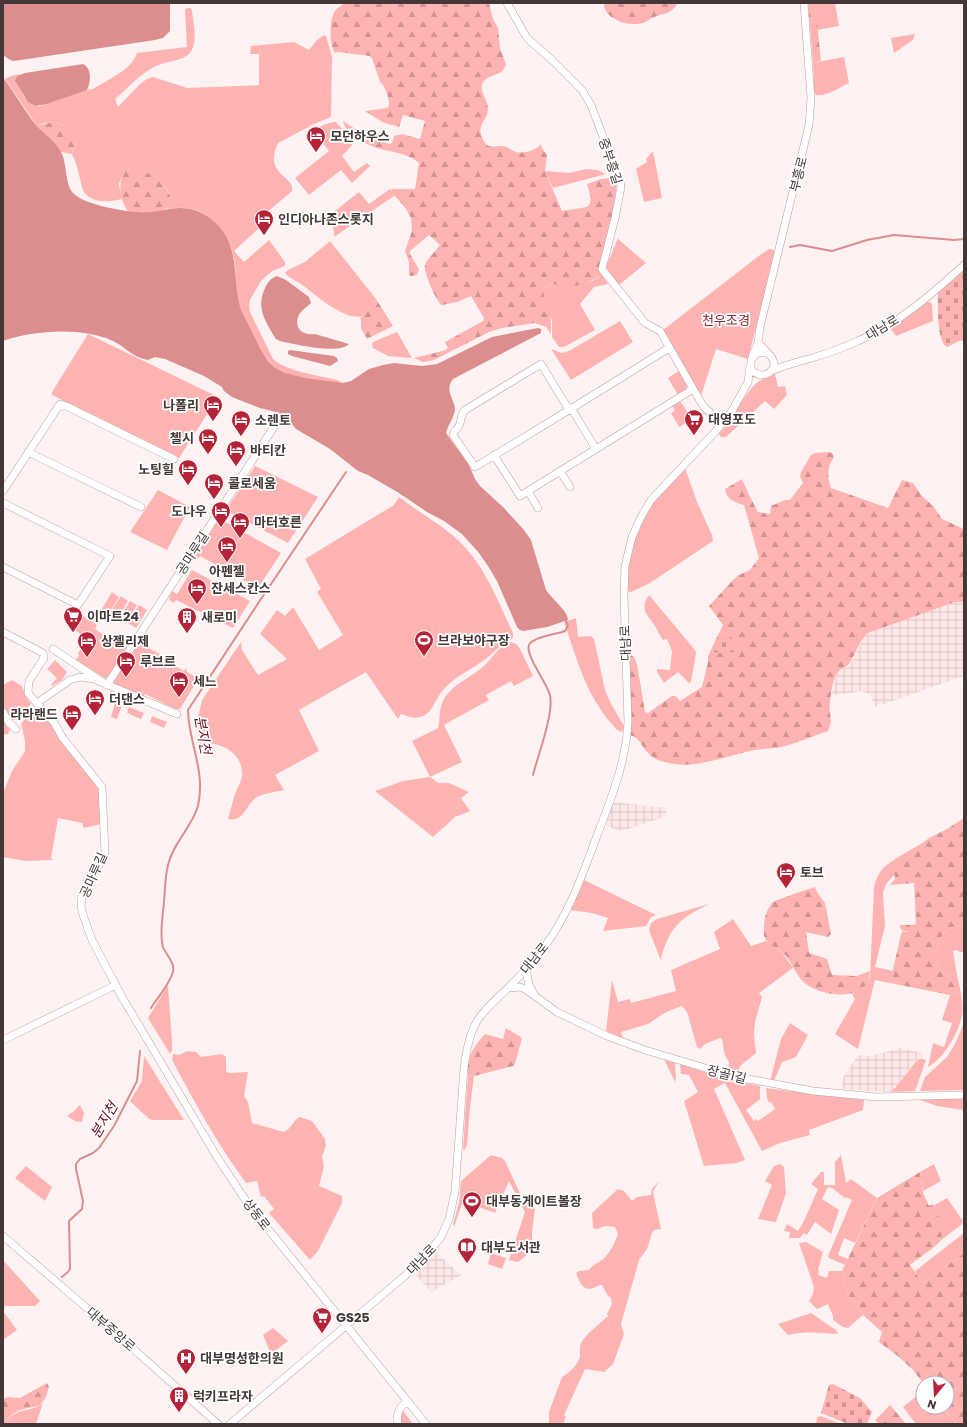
<svg xmlns="http://www.w3.org/2000/svg" width="967" height="1427" font-family="Poppins,'Noto Sans KR',sans-serif">
  <style>
    .industrial { fill: url(#industrial-grid) }
    .green { fill: #ffb4b3 }
    .forest { fill: url(#forest-firs) }
    .cemetery { fill: url(#cemetery-stones) }
    .water { fill: #dc8e8e }
    .lines { fill: none; stroke-linecap: round; stroke-linejoin: round }
    .stream { stroke: #dc8e8e; stroke-width: 2 }
    .minor-casing { stroke: #bb9f9f; stroke-width: 8 }
    .minor { stroke: #fff; stroke-width: 7 }
    .labels { text-anchor: middle; stroke-width: 3.5; stroke-linejoin: round; paint-order: stroke }
    .poi-label { font-size: 13px; font-weight: bold; fill: #433837; stroke: #fff; text-anchor: start }
    .street-label { font-size: 13px; fill: #433837; stroke: #fff }
    .park-label { font-size: 13px; fill: #852931; stroke: #fff }
    .water-label { font-size: 14px; font-style: italic; fill: #690a1a; stroke: #fff }
  </style>
  <defs>
    <pattern id="industrial-grid" width="8" height="8" patternUnits="userSpaceOnUse"><rect width="8" height="8" fill="#fee7e6"/><path d="M0 4h8M4 0v8" fill="none" stroke="#dbc7c6"/></pattern>
    <pattern id="forest-firs" width="22" height="20" patternUnits="userSpaceOnUse"><rect width="22" height="20" fill="#ffb4b3"/><path d="M5 1l3.5 6h-7zM16 11l3.5 6h-7z" fill="#d09392"/></pattern>
    <pattern id="cemetery-stones" width="16" height="16" patternUnits="userSpaceOnUse"><rect width="16" height="16" fill="#ffb4b3"/><path d="M2 7V4a2 2 0 0 1 4 0v3zM10 15v-3a2 2 0 0 1 4 0v3z" fill="#d09392"/></pattern>
  </defs>
  <rect width="100%" height="100%" fill="#fef2f2"/>
  <!-- industrial -->
  <path class="industrial" d="M955,602H964V676L875,707L870,694L861,691L831,696L837,673L840,670L847,667L852,661L864,637L868,633Z
    M612,802L667,808L666,816L622,831L604,825Z
    M900,1048L922,1053L923,1059H917L895,1088L890,1092L841,1089L844,1076L858,1055L872,1056Z
    M437,1253L461,1275L431,1292L415,1274Z"/>
  <!-- green -->
  <path class="green" d="M815,3H835L839,26L817,30Z
    M188,8H191L192,11C194,28 201,53 180,59C172,62 164,62 156,66C141,73 128,88 115,99L118,107L140,84L147,79L153,77L187,88L259,85V54H250L251,46L294,42L309,50L317,40L324,35L326,36L332,57L331,116L329,118L314,124L278,143C263,176 295,175 292,191L265,214L268,220L234,251L244,262L269,240L285,262V266L272,271L261,281L250,300L249,305L250,312L273,359C287,372 318,375 337,380L343,383C326,382 288,378 275,368C265,361 241,313 238,302C235,288 237,273 234,259C231,238 213,213 191,209C183,207 175,208 167,209L170,205C170,202 171,199 170,196C168,188 159,177 151,175C143,172 130,174 126,164L119,184L122,199C111,202 89,204 83,190C79,177 78,166 72,154C73,149 77,145 75,139C72,124 49,118 37,126L5,79L11,76L20,74L17,76C15,85 18,85 22,93C25,98 29,104 35,106C43,108 79,90 93,89C107,80 132,70 137,53L187,47L185,12V9Z
    M915,34L913,40L894,53L891,38Z
    M844,57L849,83C840,87 827,97 816,95L814,91L813,63Z
    M333,122H336L353,142V144L342,156L354,172L367,163L370,166L352,183L341,170L309,195L295,178L329,151L314,132L321,126Z
    M653,151L662,198L644,202L636,169L647,162L646,159Z
    M586,169L597,170L606,174L553,188L545,171L569,173Z
    M390,189L394,196L334,237C335,228 332,224 326,218L359,192L369,204Z
    M618,238L619,240L646,263L619,285L606,269V267Z
    M330,241L376,299L364,316C345,322 316,295 301,284C296,281 289,278 285,273L288,270L305,262Z
    M769,249L774,250L775,253L748,359L716,349L701,396L663,330L760,255Z
    M602,275L608,284L594,287L580,304L595,330L564,347H559L552,337V321L543,294V289L548,284L558,285L592,281Z
    M926,302H930L932,304L933,321L896,336L890,328Z
    M620,321L633,342L571,380L551,349L562,353L569,351Z
    M397,332L412,358L388,356L373,348L372,344L373,342Z
    M88,334L218,397L179,458L52,395V392Z
    M679,371L687,386L685,391L678,395L668,378Z
    M775,374L778,387L785,386L787,395L774,409L765,401L726,437H721L719,434C731,420 745,392 758,382C764,378 769,376 775,374Z
    M680,401L692,419L679,427L671,413L675,411L672,406Z
    M255,466L318,497L288,543L227,511V508Z
    M685,468L697,502L712,535L713,541L650,583L631,592L626,591C628,562 634,526 653,503C662,490 674,480 685,468Z
    M158,490L190,507L167,550L130,532Z
    M399,497C418,512 441,524 459,541C485,566 498,601 513,633V638C500,643 495,653 484,660C471,670 455,676 444,689C436,697 433,711 425,715C416,720 409,717 401,714L398,719L366,672L299,710L319,751L275,775L284,790C276,792 266,793 259,796C246,802 245,823 228,819C231,809 233,798 237,789C239,785 241,781 242,777C244,753 221,741 200,744L197,722L202,700L241,642L242,650L258,675L287,659L260,634L277,610L285,616L293,607L319,650L343,635L317,592L321,589L305,559L394,505Z
    M224,515L222,520L281,553L258,588L200,556L197,560L196,556L220,517Z
    M192,570L250,601L233,628L176,600L174,603L169,600L170,595L172,591L177,594Z
    M112,592L119,597L108,615L101,610Z
    M649,595L695,650L696,653L691,682L689,683L678,672L664,683L657,672V669L670,670L672,651L667,639L663,640C660,636 658,631 655,626C647,615 639,608 649,595Z
    M121,596L128,601L117,619L109,614Z
    M130,601L137,605L126,623L119,618Z
    M139,605L147,610L136,628L128,623Z
    M80,614L97,625L95,629L123,648L129,640L132,641L106,679L76,660L79,655L78,653L88,639L70,627Z
    M576,618L578,637L591,636L594,639L605,690L610,702L624,726L622,732C617,731 614,726 610,722C586,694 576,657 564,622Z
    M511,642L516,644L519,647L533,676L514,686L511,681L486,695L489,700L444,725L462,762L430,777L438,783H449L469,792L461,798L470,811L455,817L433,837L375,791L403,781L430,777L412,741L438,728C440,720 439,708 443,701C451,684 473,677 486,664C493,657 500,645 511,642Z
    M138,644L143,645L169,659L168,662L184,671L186,668L187,672L197,678V681L180,709H175L145,694L143,697L114,684V680Z
    M55,660L67,672L62,680L52,686L51,685L57,678L47,669Z
    M12,680L22,686L27,699L31,704L17,720H11L3,706V685Z
    M115,703L122,705L117,719L111,717Z
    M129,707L144,713L141,719L127,713Z
    M35,708H37L53,726L97,786L99,791L101,824L84,828L82,823L58,818L51,858L53,860L26,861L3,857V793L12,771L25,751V741L21,724Z
    M152,716L167,722L164,728L150,722Z
    M3,718L10,730L8,734L3,735Z
    M895,859L893,862L894,875L886,884L883,893L885,926L875,967L893,971L890,983L875,980L858,1049L835,1034L855,999L852,994L864,986L870,977L874,887C878,872 882,868 895,859Z
    M584,880L656,915L651,917L646,926L603,931L608,918L592,913L570,910Z
    M709,904C688,915 676,920 666,943C664,949 661,955 661,961L649,930L651,923L657,919Z
    M733,919L751,946L766,941L782,952L793,968L759,993L762,997L755,1022L754,1034L756,1053L740,1066L739,1074L728,1071L729,1062C723,1055 724,1047 722,1039L720,1038L705,1044L700,1049L697,1047L687,1012L682,1006L666,1012L648,1024L621,1032L623,1038L606,1031L612,980L618,1002L630,999L631,1003L676,991L671,970L720,949L714,932Z
    M964,925V952H960L957,950L953,951L957,975L947,974L940,970C935,958 936,941 946,931C951,927 958,926 964,925Z
    M168,985L172,1042V1050L170,1054L148,1018Z
    M961,993C962,1000 963,1008 962,1015C959,1032 944,1059 928,1067L933,1043L944,1047L952,1023L942,1020L950,995Z
    M790,1023L808,1035L796,1057L782,1062L774,1081H770L781,1039Z
    M964,1023V1090L920,1091L925,1077L947,1057L955,1044Z
    M187,1051L196,1052L201,1057L222,1054L226,1057V1071L229,1073L248,1072L244,1096L248,1102L252,1123L284,1132C293,1127 293,1120 300,1117L312,1121L325,1139L326,1145L322,1157L324,1166L319,1186L342,1196V1203L318,1251L310,1260L269,1213L274,1209L264,1196L261,1197L257,1181L246,1183C218,1145 195,1103 172,1060L173,1054L179,1055Z
    M144,1056L184,1120H153L149,1119L130,1101L142,1081Z
    M664,1059L675,1063L676,1078L675,1082Z
    M918,1059H923L926,1060L915,1091L890,1092L895,1088Z
    M680,1064L725,1079L760,1086V1099L746,1110L754,1121L756,1119L758,1121L775,1109L771,1102L769,1103L767,1098L766,1088L864,1100L863,1110L809,1130L810,1135L780,1143L762,1151L725,1083L714,1089L745,1160L737,1163L704,1166L684,1101L698,1092L689,1075L681,1074Z
    M468,1073L470,1076H474L470,1107L467,1145L464,1151L463,1149Z
    M964,1098V1110L937,1106L920,1100Z
    M80,1105L84,1113L82,1122L75,1121L67,1116L74,1111Z
    M491,1155L502,1158L505,1161L525,1204L535,1208L532,1232V1251L518,1262L509,1260L525,1212L509,1181L495,1213L463,1201L454,1227L453,1224L459,1203L461,1181Z
    M841,1155L846,1183L851,1179L877,1198L855,1243L844,1238L838,1255L848,1259L845,1265L829,1258L828,1256L852,1200L846,1197L845,1198L832,1188L828,1187L822,1199L839,1210L831,1234L815,1222L807,1235L804,1233L800,1238H789L790,1232L784,1231L787,1224L798,1231L804,1221L818,1189L811,1184L821,1172H824V1185H835V1162Z
    M780,1164L784,1167L786,1193L776,1222L758,1219L772,1185L765,1181L774,1166Z
    M934,1164L941,1181L923,1191L920,1172Z
    M26,1166L52,1187L45,1201L15,1178Z
    M659,1181L653,1192L661,1229L654,1230L652,1233L647,1249L639,1260L621,1324L624,1334L613,1364L604,1372L585,1369L564,1415L566,1417L563,1424H549V1412L562,1377C569,1373 579,1364 580,1356C580,1350 579,1345 583,1340C589,1331 600,1324 608,1316L607,1314L612,1304L611,1298L608,1296L602,1285C598,1285 597,1287 593,1288C583,1292 579,1281 576,1273L579,1271L589,1270C593,1264 597,1264 602,1260C610,1254 615,1242 618,1234L615,1227L605,1226L597,1229L593,1228L592,1213L618,1189L624,1191L632,1201L637,1197L651,1195L652,1189Z
    M947,1198L963,1221L961,1225L940,1241L942,1230L933,1206Z
    M964,1233V1253L923,1283L915,1271Z
    M806,1242L823,1252L818,1270L819,1271L818,1275L827,1278L829,1271H842L848,1295L863,1315L848,1328L843,1327L833,1320V1316L828,1304L817,1309L809,1301L813,1294L814,1287L799,1243Z
    M491,1253L506,1258L502,1269L488,1264Z
    M3,1260L40,1301L35,1306H4L5,1308L3,1309Z
    M3,1311L17,1330L3,1340Z
    M811,1313L836,1330L838,1334C820,1333 806,1331 788,1335L778,1324Z
    M273,1328L288,1341L271,1354L263,1335Z
    M918,1395L921,1398L923,1396V1407H943L957,1424H916L903,1407Z
    M43,1403L36,1424H4C18,1405 29,1414 43,1403Z
    M401,1411H403L413,1424H401L400,1420Z
    M820,1416L841,1424H816L817,1418Z"/>
  <!-- forest -->
  <path class="forest" d="M345,3H489L493,19L498,28L500,48L506,64C504,75 491,74 485,80C476,88 488,99 488,109C488,120 476,125 482,137C483,140 485,143 487,145C491,148 497,146 502,146C507,146 511,150 516,152C524,154 537,150 541,144L542,148L547,155L545,171L562,211L587,207C594,201 589,192 587,184C596,181 611,173 617,183L613,216L599,270L602,275C591,281 580,287 567,286C561,286 554,284 548,284L543,289C543,296 547,301 549,308C551,317 551,325 551,334L546,327L535,323L502,328L489,332L434,360L423,362L414,358L446,350L448,347L445,342L483,321L484,318L471,296L457,302L442,305C437,303 423,272 425,265C426,260 437,250 440,245L429,235L410,251V254L419,269L417,275L411,276L409,275V262L405,251L412,231L411,218L404,206L392,193L391,191L392,189H415L419,163C404,150 384,153 367,144C361,142 357,137 352,133C348,130 344,127 343,121L370,139H374L390,144L392,143L394,136L402,134L420,139L425,121L403,115L399,127L382,122L365,111L387,108L389,106C389,99 386,86 380,82L372,58L370,56L338,52L335,53C329,44 329,20 335,11C337,8 342,5 345,3Z
    M604,3H678C676,5 674,9 672,10C667,14 662,14 657,16C650,18 645,24 637,24C625,25 603,18 604,3Z
    M808,3H815L821,61L813,63Z
    M52,122C63,124 79,131 75,145C74,148 72,151 72,154L61,152L37,126L40,125Z
    M126,163L128,168C137,173 152,171 160,179C163,182 166,188 168,192C182,217 141,213 128,211C117,196 119,179 126,163Z
    M376,299L393,326L367,339L361,329V320L360,318L364,316Z
    M829,452L832,453L834,457C827,467 827,476 831,488L888,508L902,480L913,483L921,495L933,506L942,519L964,529V602H955L868,633C860,640 857,650 852,659C847,669 844,666 839,671C833,677 831,693 830,701C828,714 834,719 828,731C813,736 797,743 782,747C770,749 757,749 746,752C720,758 691,770 665,762C659,761 653,758 649,754C642,748 640,737 630,735L628,653L634,657L637,664L645,712L648,713L672,696L677,697L680,701L702,687L708,662V656L709,654L714,652L732,653L729,635L720,631L723,625L709,606L734,579L739,575L750,570L759,558L744,505C734,502 727,500 725,489L742,479L750,497L758,512L770,514L771,506L785,500H790L803,483L800,476L801,472L811,455L815,453Z
    M964,818V925C958,926 951,927 946,931C936,941 935,958 940,970L947,974L957,975L961,993L950,995L890,983L901,934L903,931L906,932L912,928V925L916,924L914,883L890,885L895,879L893,867V862L895,859L924,842L929,838L947,829Z
    M815,887L817,892L825,903L831,934L828,937L806,932L809,953L827,959L832,975L857,976L870,971C869,1002 825,998 806,984C795,976 793,962 783,953C779,948 769,946 766,940C763,936 764,930 764,926C764,918 767,909 772,903C775,900 808,889 815,887Z
    M506,1028L522,1038L515,1064L513,1066L474,1076L468,1075C466,1058 474,1046 485,1034L503,1039Z
    M920,1172L923,1193L929,1206L933,1204C938,1215 946,1229 940,1241C937,1246 916,1260 910,1265L923,1283L964,1253V1424H957L943,1407H947V1383H923L913,1370L899,1357L879,1342L882,1332L863,1315L848,1295L842,1271L877,1198Z
    M47,1383L49,1387C42,1415 33,1402 14,1413C10,1416 7,1421 3,1424V1399L8,1397L20,1398Z
    M890,1405L892,1407L906,1424H879L875,1420Z"/>
  <!-- cemetery -->
  <path class="cemetery" d="M964,269V340L959,341L947,347C936,341 938,303 938,292Z
    M720,631L729,635L736,643L735,651C728,656 717,650 709,654Z
    M900,925H912V928L909,931H903L900,928Z
    M833,1384L860,1398L872,1412L867,1424H848L821,1413L829,1385Z"/>
  <!-- water -->
  <path class="water" d="M3,3H170V31L163,38L155,40L14,61L10,60L3,55Z
    M83,64C92,68 91,82 87,90L47,104L35,106L28,102L15,81L17,76L25,73Z
    M3,77C13,91 22,106 32,120C40,132 56,140 62,154C67,165 65,186 74,194C87,206 134,214 152,212C161,211 170,208 179,208C199,207 217,220 226,236C239,260 233,286 241,310L260,348L268,361L275,368L285,373L305,378L343,383L351,381L369,369L383,365L394,363L422,366L437,364L492,337L538,328L541,329V333L453,379C444,390 454,398 455,409C455,416 448,425 446,433L469,465L475,479L480,486L503,507L524,530L531,540L546,590C552,599 568,611 568,620L547,627L523,631L520,630L517,627L497,581L488,566L479,553L462,534L444,521L427,512L399,493L368,475L358,471L330,449L296,429L289,421L276,412L260,408L232,397L224,391L222,387L204,376L165,359L155,357L148,360C144,359 140,358 136,356C128,352 122,345 113,341C82,327 35,330 3,341Z
    M277,276L286,280L309,297L311,303C307,307 300,311 298,317C294,329 304,336 315,334L349,344C339,355 294,344 280,341L276,339C265,321 255,307 266,286C269,281 271,278 277,276Z
    M290,350L334,356L337,358L338,361L330,366L292,356L288,354V351Z"/>
  <g class="lines">
    <!-- stream -->
    <path class="stream" d="M790,247L800,245L832,251L867,240L894,235L954,240L964,239
      M533,775C538,755 554,714 550,695C547,683 525,655 529,645C532,637 558,634 565,631L568,626L566,621
      M151,1008C158,997 169,985 173,972C175,962 166,955 163,947C159,933 163,916 164,902C165,890 165,877 168,865C173,843 192,827 198,806C199,801 200,793 200,788C201,761 188,737 188,710L259,602L346,472
      M62,1277L68,1272L70,1269L69,1221L82,1209L83,1201L76,1169V1164L80,1159L93,1153L99,1148L114,1126L137,1081L140,1051"/>
    <!-- minor casing -->
    <g class="minor-casing">
      <path id="minor" d="M507,3L527,38L551,59L582,90L591,105L620,181L621,187L615,218L602,269L645,323L660,331L703,406L722,424
        M758,343C762,347 771,355 773,360C778,373 760,381 751,369V360L757,353H766
        M752,357L758,343L760,327L809,125L811,98L804,3
        M771,371C785,365 798,362 812,358C828,353 843,348 858,341C898,324 932,294 964,265
        M596,449L574,413L566,405L541,364L465,410C460,415 462,418 460,423C459,429 454,429 453,435L475,467C540,428 605,388 669,348
        M28,452L141,507
        M494,455L520,496L693,389
        M560,471L570,487
        M3,491L60,404L66,406L174,459
        M528,491L538,508
        M3,503L110,556L78,605L3,567
        M3,632L43,653L44,658L29,681L28,693L55,724L62,737L102,787L105,852L102,860L83,891L82,895L81,906L83,915L92,940L122,997L217,1157L244,1198L272,1234L426,1424
        M53,649L107,685L277,422
        M37,703L70,680L80,677L94,679L177,714
        M3,712L9,723L16,729
        M526,969L529,985L534,994
        M508,988L520,987L525,989L557,1012L607,1036L645,1050L732,1076L813,1091L877,1097L964,1095
        M3,1040L116,985
        M3,1236L95,1315L218,1424
        M230,1424L407,1274L428,1253L441,1237L449,1219L455,1192L464,1068C466,1052 469,1035 477,1021C485,1009 497,998 508,988C520,976 532,964 542,950C569,915 583,873 598,833C612,797 626,761 628,722L624,596L625,566L632,537L641,517L651,500L715,432L732,411L748,382L750,366
        M398,1424C396,1413 399,1408 407,1401"/>
    </g>
    <!-- minor -->
    <use href="#minor" class="minor"/>
  </g>
  <!-- icons -->
  <defs>
    <g id="hotel-pin" transform="scale(1)"><path d="M0 17L-7.5 6A9.5 9.5 0 1 1 7.5 6Z" fill="#b52338" stroke="#fff"/><path d="M-6-4.5h1.5V1H6V5H4.5V3h-9V5H-6ZM-4 0a1.8 1.8 0 1 1 3.6 0ZM.5 0V-2.5h3Q6-2.5 6 0Z" fill="#fff"/></g>
    <g id="supermarket-pin" transform="scale(1)"><path d="M0 17L-7.5 6A9.5 9.5 0 1 1 7.5 6Z" fill="#b52338" stroke="#fff"/><path d="M-6-5.5h2.5l.6 2H6L4.5 2H-2.5L-4.4-4H-6ZM-1.5 3.2a1.3 1.3 0 1 0 .1 0ZM3 3.2a1.3 1.3 0 1 0 .1 0Z" fill="#fff"/></g>
    <g id="building-pin" transform="scale(1)"><path d="M0 17L-7.5 6A9.5 9.5 0 1 1 7.5 6Z" fill="#b52338" stroke="#fff"/><path d="M-4-6H4V6H1V3H-1V6H-4ZM-2.5-4.3h1.7v1.8h-1.7ZM.8-4.3h1.7v1.8H.8ZM-2.5-1h1.7V.8h-1.7ZM.8-1h1.7V.8H.8Z" fill="#fff"/></g>
    <g id="stadium-pin" transform="scale(1)"><path d="M0 17L-7.5 6A9.5 9.5 0 1 1 7.5 6Z" fill="#b52338" stroke="#fff"/><path d="M0-5a6.5 5 0 1 0 0 10a6.5 5 0 1 0 0-10ZM-3.5-1.8h7v3.6h-7Z" fill="#fff"/></g>
    <g id="library-pin" transform="scale(1)"><path d="M0 17L-7.5 6A9.5 9.5 0 1 1 7.5 6Z" fill="#b52338" stroke="#fff"/><path d="M-6-4Q-3-5.5-.7-3.5V5Q-3 3-6 4ZM6-4Q3-5.5 .7-3.5V5Q3 3 6 4Z" fill="#fff"/></g>
    <g id="hospital-pin" transform="scale(1)"><path d="M0 17L-7.5 6A9.5 9.5 0 1 1 7.5 6Z" fill="#b52338" stroke="#fff"/><path d="M-5-5h3v3.5h4V-5h3V5h-3V1.5h-4V5h-3Z" fill="#fff"/></g>
  </defs>
  <g fill-rule="evenodd">
    <use href="#hotel-pin" x="316" y="136"/>
    <use href="#hotel-pin" x="264" y="219"/>
    <use href="#hotel-pin" x="213" y="405"/>
    <use href="#supermarket-pin" x="694" y="419"/>
    <use href="#hotel-pin" x="241" y="420"/>
    <use href="#hotel-pin" x="208" y="438"/>
    <use href="#hotel-pin" x="236" y="450"/>
    <use href="#hotel-pin" x="188" y="469"/>
    <use href="#hotel-pin" x="214" y="483"/>
    <use href="#hotel-pin" x="221" y="511"/>
    <use href="#hotel-pin" x="240" y="522"/>
    <use href="#hotel-pin" x="227" y="546"/>
    <use href="#hotel-pin" x="197" y="588"/>
    <use href="#supermarket-pin" x="73" y="616"/>
    <use href="#building-pin" x="187" y="617"/>
    <use href="#stadium-pin" x="424" y="640"/>
    <use href="#hotel-pin" x="87" y="641"/>
    <use href="#hotel-pin" x="126" y="661"/>
    <use href="#hotel-pin" x="179" y="681"/>
    <use href="#hotel-pin" x="95" y="699"/>
    <use href="#hotel-pin" x="72" y="714"/>
    <use href="#hotel-pin" x="786" y="872"/>
    <use href="#stadium-pin" x="472" y="1201"/>
    <use href="#library-pin" x="467" y="1247"/>
    <use href="#supermarket-pin" x="322" y="1317"/>
    <use href="#hospital-pin" x="186" y="1358"/>
    <use href="#building-pin" x="179" y="1396"/>
  </g>
  <g class="labels">
    <!-- poi labels -->
    <g class="poi-label">
      <text x="330" y="141">모던하우스</text>
      <text x="278" y="224">인디아나존스롯지</text>
      <text x="199" y="410" text-anchor="end">나폴리</text>
      <text x="708" y="424">대영포도</text>
      <text x="255" y="425">소렌토</text>
      <text x="194" y="443" text-anchor="end">첼시</text>
      <text x="250" y="455">바티칸</text>
      <text x="174" y="474" text-anchor="end">노팅힐</text>
      <text x="228" y="488">콜로세움</text>
      <text x="207" y="516" text-anchor="end">도나우</text>
      <text x="254" y="527">마터호른</text>
      <text x="227" y="576" text-anchor="middle">아펜젤</text>
      <text x="211" y="593">잔세스칸스</text>
      <text x="87" y="621">이마트24</text>
      <text x="201" y="622">새로미</text>
      <text x="438" y="645">브라보야구장</text>
      <text x="101" y="646">상젤리제</text>
      <text x="140" y="666">루브르</text>
      <text x="193" y="686">세느</text>
      <text x="109" y="704">더댄스</text>
      <text x="58" y="719" text-anchor="end">라라랜드</text>
      <text x="800" y="877">토브</text>
      <text x="486" y="1206">대부동게이트볼장</text>
      <text x="481" y="1252">대부도서관</text>
      <text x="336" y="1322">GS25</text>
      <text x="200" y="1363">대부명성한의원</text>
      <text x="193" y="1401">럭키프라자</text>
    </g>
    <!-- street labels -->
    <g class="street-label">
      <text transform="translate(611 161) rotate(72)" y="5">중부흥길</text>
      <text transform="translate(798 174) rotate(-76)" y="5">부흥로</text>
      <text transform="translate(882 327) rotate(-31)" y="5">대남로</text>
      <text transform="translate(192 553) rotate(-57)" y="5">공마루길</text>
      <text transform="translate(625 643) rotate(-92)" y="5">대남로</text>
      <text transform="translate(93 875) rotate(-66)" y="5">공마루길</text>
      <text transform="translate(534 958) rotate(-51)" y="5">대남로</text>
      <text transform="translate(727 1074) rotate(14)" y="5">장골1길</text>
      <text transform="translate(257 1214) rotate(53)" y="5">상동로</text>
      <text transform="translate(421 1259) rotate(-46)" y="5">대남로</text>
      <text transform="translate(111 1329) rotate(41)" y="5">대부중앙로</text>
    </g>
    <!-- park labels -->
    <g class="park-label">
      <text x="726" y="325">천우조경</text>
    </g>
    <!-- water labels -->
    <g class="water-label">
      <text transform="translate(203 735) rotate(80)" y="5">분지천</text>
      <text transform="translate(104 1120) rotate(-59)" y="5">분지천</text>
    </g>
  </g>
  <!-- border -->
  <rect width="967" height="1427" fill="none" stroke="#433837" stroke-width="8"/>
  <!-- north arrow -->
  <g transform="translate(935 1395) rotate(198)"><circle r="19" fill="#ffffff" stroke="#b4afaf"/>
  <path d="M0-3L7 15L0 10L-7 15Z" fill="#b52338"/>
  <text y="-6" font-size="11" font-weight="bold" text-anchor="middle" fill="#433837">N</text>
  </g>
</svg>
